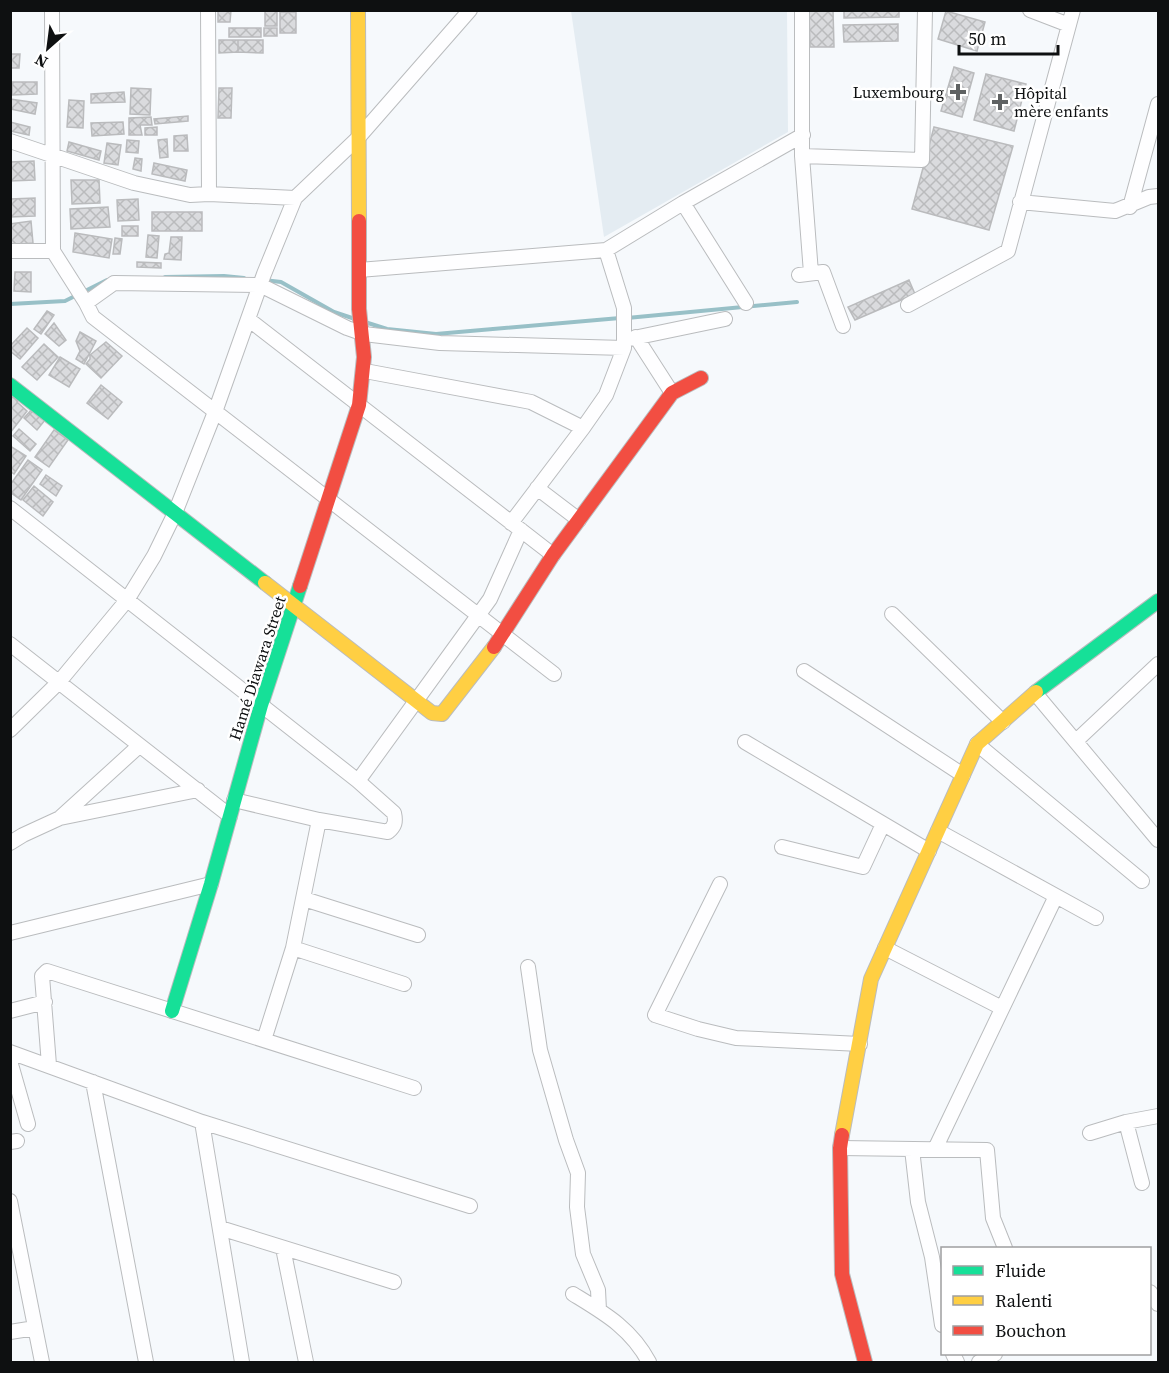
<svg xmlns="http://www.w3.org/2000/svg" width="1169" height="1373" font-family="'Source Serif 4',serif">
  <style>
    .built { fill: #e4ecf2 }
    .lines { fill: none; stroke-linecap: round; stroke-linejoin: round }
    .stream { stroke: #98c0c7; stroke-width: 4 }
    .building { fill: url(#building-cross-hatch); stroke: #babbbd; stroke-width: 1.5 }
    .street-casing { stroke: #babcbe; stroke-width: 16 }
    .fast-casing { stroke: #babcbe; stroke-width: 16 }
    .slow-casing { stroke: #babcbe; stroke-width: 16 }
    .jam-casing { stroke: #babcbe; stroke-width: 16 }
    .street { stroke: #fefeff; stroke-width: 14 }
    .fast { stroke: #16e098; stroke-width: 14 }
    .slow { stroke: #ffcf43; stroke-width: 14 }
    .jam { stroke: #f24e42; stroke-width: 14 }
    .poi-dot { fill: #5f6263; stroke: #fff; stroke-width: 2 }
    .labels { text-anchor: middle; stroke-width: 5; stroke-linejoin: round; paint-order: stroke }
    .poi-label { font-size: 16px; fill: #0e1011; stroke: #fff; text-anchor: end }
    .street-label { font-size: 16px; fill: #0e1011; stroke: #fff }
  </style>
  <defs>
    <pattern id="building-cross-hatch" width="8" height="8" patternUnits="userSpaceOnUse" patternTransform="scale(1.5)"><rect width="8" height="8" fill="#dadbde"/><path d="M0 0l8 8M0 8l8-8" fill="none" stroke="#babbbd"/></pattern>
  </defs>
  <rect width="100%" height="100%" fill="#f6f9fc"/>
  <!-- built -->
  <path class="built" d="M571,11H787L788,132L604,237Z"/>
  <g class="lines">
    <!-- stream -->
    <path class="stream" d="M165,277L224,276L244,278
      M264,280L281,282L334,312L355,319
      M10,304L65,301L107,280
      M627,318L797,302
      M368,323L387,329L436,334L620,318"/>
  </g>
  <!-- building -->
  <path class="building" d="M218,10H231L230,22H218Z
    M265,10H277V26H265Z
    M809,10H833L834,47H810Z
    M844,10H899V17L844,18Z
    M946,11L985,22L977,51L938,39Z
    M280,12H296V33H280Z
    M898,24V41L844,42L843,25Z
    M229,28H261V37H229Z
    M264,28H277V36H264Z
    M219,40H238V52L219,53Z
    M238,40H263V53L238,52Z
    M10,54H20L19,68H10Z
    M954,67L974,73L962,117L941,111Z
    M986,74L1026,84L1014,131L974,120Z
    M12,82H37V94L12,95Z
    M131,88L151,89L150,115L130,114Z
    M219,88H232L231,118H218Z
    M124,92L125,102L91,103V94Z
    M10,99L37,103L35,114L10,109Z
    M69,100L84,101L83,128L67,127Z
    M188,116V121L155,124L154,119Z
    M151,117L152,125H140L142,135H129V118Z
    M10,122L30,127L29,135L10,131Z
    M123,122L124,134L92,136L91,123Z
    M157,127V135H145V128Z
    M934,127L1013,146L989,230L912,209Z
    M187,135L188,151H174V136Z
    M167,139L168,157L160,158L158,140Z
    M127,140L139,141L138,153L126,152Z
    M69,142L101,151L99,160L67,151Z
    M107,143L121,145L118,165L104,163Z
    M135,158L142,159L141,171L133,169Z
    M34,161L35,180L10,181V162Z
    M154,163L187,170L185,181L152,174Z
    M71,180H99L100,203L72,204Z
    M35,198V216L10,217V199Z
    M138,199L139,220L118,221L117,200Z
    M108,207L110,227L71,229L70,209Z
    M152,212H202V231H152Z
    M31,221L33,243L10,245V224Z
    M122,226H138V236H122Z
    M75,233L112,239L109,258L73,252Z
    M148,235L159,236L157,258L146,257Z
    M171,237H182L181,260L164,259L165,254L169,253Z
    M115,238L122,239L120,254H113Z
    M137,262L161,263V268L137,267Z
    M15,272H31V292L14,291Z
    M909,280L915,294L855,320L848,307Z
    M47,311L54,315L41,334L34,329Z
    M54,323L66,340L59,346L45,334Z
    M27,328L38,338L20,359L10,351V346Z
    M80,332L96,341L84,364L76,359L80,351L76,341Z
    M106,342L122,356L101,378L86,364L90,359V355Z
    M44,344L58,357L37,380L22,367Z
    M60,357L80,369L69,387L49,375Z
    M101,385L122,402L108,419L87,403Z
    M16,393L19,398L17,402L27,411L10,433V400Z
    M33,408L45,420L37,430L24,418Z
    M19,429L36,444L30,451L13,436Z
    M54,430L68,440L49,467L35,457Z
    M10,446L26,456L14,474L10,471Z
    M28,460L42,470L21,500L10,492V485Z
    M46,475L62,486L56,496L40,484Z
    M34,486L53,502L43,516L23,500Z"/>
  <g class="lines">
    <!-- street casing -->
    <g class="street-casing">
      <path id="street" d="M52,10L53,251L86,303L93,317L554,674
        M208,10L209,194
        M802,10V156L811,273
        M1030,10L1069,25
        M10,141L134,183L190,195L209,194L295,198
        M802,156L922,160L925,10
        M1020,202L1115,211L1149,197L1158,196
        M683,203L746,303
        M1130,207L1158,104
        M10,251H53
        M359,270L606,250L683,203L803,135
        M799,275L823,272L843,326
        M86,303L114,283L260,285L347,328L364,334L440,343L624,348
        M908,305L1008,251L1073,10
        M248,319L553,555
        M636,337L672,393
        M624,340L725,319
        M365,371L531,402L583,428
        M537,488L579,520
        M10,508L358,781L394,813C396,822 395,826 388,832L319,820L234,800
        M511,523L583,428L606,395L624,348V308L606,250
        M892,614L1003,722
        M10,644L230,816
        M804,671L963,775
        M1035,693L1158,840
        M10,730L59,682L127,600L154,556L175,513L215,412L264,274L295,198L358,138L470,10
        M1076,741L1158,664
        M745,742L929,851
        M977,744L1142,881
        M358,781L490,599L521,530
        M61,817L139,746
        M938,831L1096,918
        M10,843L23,835L60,818L198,790
        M782,847L863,867L883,824
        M720,884L655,1015L698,1029L736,1038L860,1044
        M304,899L418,935
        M10,933L211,884
        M293,948L404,984
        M885,948L1002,1008
        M528,967L540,1050L566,1140L578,1173L577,1207L583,1254L598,1290L599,1310
        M10,1011L45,1002
        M264,1040L293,948L319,820
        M10,1052L202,1122L470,1206
        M10,1061L28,1124
        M49,1065L42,976L47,971L414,1088
        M93,1082L146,1362
        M202,1122L242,1362
        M1126,1122L1142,1183
        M1090,1133L1126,1122L1158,1116
        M10,1142L17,1141
        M840,1148L987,1150L993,1218L1005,1248
        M912,1149L918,1202L932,1257L942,1325
        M935,1149L1056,896
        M10,1201L42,1362
        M220,1228L394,1282
        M283,1248L306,1362
        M1150,1292L1158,1304
        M573,1294C604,1313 631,1328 649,1362
        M10,1332L35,1328
        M953,1354L957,1362
        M979,1362L995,1354"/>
    </g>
    <!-- fast casing -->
    <g class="fast-casing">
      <path id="fast" d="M10,385L265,583
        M1036,692L1158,601
        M172,1011L211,884L261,705L300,586"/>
    </g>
    <!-- slow casing -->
    <g class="slow-casing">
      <path id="slow" d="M358,10L359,221
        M265,583L432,713L442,714L494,647
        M842,1135L871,979L977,744L1036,692"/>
    </g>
    <!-- jam casing -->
    <g class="jam-casing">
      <path id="jam" d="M300,586L359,405L364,357L359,309V221
        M494,647L553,555L672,393L701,378
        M842,1135L840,1148L842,1274L865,1362"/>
    </g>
    <!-- street -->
    <use href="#street" class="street"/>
    <!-- fast -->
    <use href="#fast" class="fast"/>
    <!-- slow -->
    <use href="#slow" class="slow"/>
    <!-- jam -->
    <use href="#jam" class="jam"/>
  </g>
  <!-- markers -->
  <g class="poi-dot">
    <path d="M955 83h6v6h6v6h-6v6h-6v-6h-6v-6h6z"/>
    <path d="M997 93h6v6h6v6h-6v6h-6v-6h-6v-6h6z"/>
  </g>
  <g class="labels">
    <!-- poi labels -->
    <g class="poi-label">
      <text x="944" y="98">Luxembourg</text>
      <text x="1014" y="99" text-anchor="start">Hôpital<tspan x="1014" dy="18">mère enfants</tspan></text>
    </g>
    <!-- street labels -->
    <g class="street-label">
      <text transform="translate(257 668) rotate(-72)" y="6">Hamé Diawara Street</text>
    </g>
  </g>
  <!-- border -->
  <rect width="1169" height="1373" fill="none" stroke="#0e1011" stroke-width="24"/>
  <!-- legend -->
  <rect x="941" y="1247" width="210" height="108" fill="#ffffff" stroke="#9f9fa0" stroke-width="1.5"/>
  <rect x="953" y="1266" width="30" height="9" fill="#16e098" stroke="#9f9fa0" stroke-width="1.5"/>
  <text x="995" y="1277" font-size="18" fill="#0e1011">Fluide</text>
  <rect x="953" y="1296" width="30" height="9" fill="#ffcf43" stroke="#9f9fa0" stroke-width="1.5"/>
  <text x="995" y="1307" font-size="18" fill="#0e1011">Ralenti</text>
  <rect x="953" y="1326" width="30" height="9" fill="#f24e42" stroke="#9f9fa0" stroke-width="1.5"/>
  <text x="995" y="1337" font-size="18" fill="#0e1011">Bouchon</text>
  <!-- north arrow -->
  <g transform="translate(48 48) rotate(208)" stroke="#ffffff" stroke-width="4.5" paint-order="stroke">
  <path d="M0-4.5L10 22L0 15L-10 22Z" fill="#0e1011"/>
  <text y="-9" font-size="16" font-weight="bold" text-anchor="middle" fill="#0e1011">N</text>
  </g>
  <!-- scale -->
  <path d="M959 45v9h99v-9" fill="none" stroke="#0e1011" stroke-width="3"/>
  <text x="968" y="45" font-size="18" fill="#0e1011" stroke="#ffffff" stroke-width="4.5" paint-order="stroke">50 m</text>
</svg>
